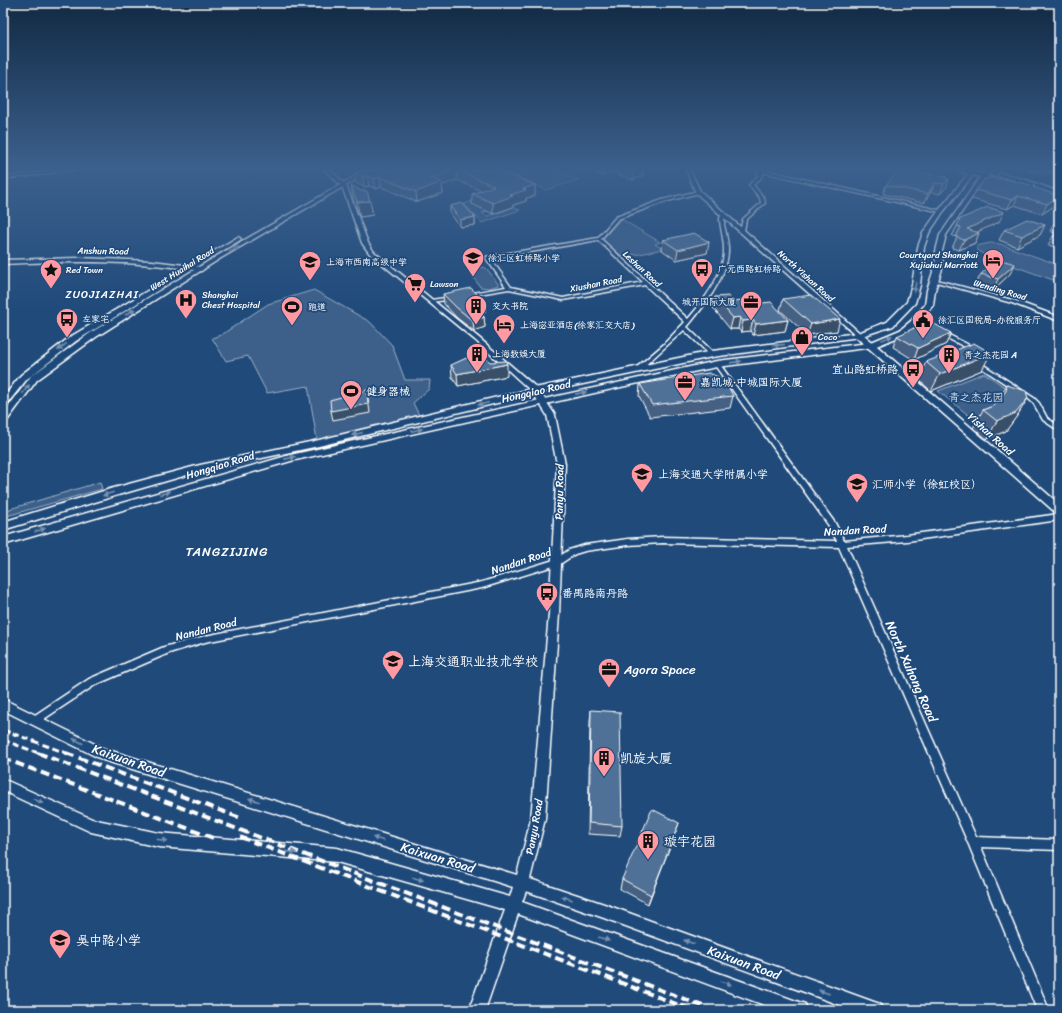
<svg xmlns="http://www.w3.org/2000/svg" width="1062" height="1013" font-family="Sriracha,'LXGW WenKai TC',sans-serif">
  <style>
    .green { fill: #3c618b; stroke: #9eb0c5 }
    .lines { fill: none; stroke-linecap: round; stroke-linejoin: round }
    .secondary-tunnel { stroke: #41658e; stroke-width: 6; stroke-dasharray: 6 3; stroke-linecap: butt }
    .minor-casing { stroke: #fff; stroke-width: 3 }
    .tertiary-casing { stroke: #fff; stroke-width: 3 }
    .secondary-casing { stroke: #fff; stroke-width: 3 }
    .primary-casing { stroke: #fff; stroke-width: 3 }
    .minor { fill: #1f4a7a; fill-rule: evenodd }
    .tertiary { fill: #1f4a7a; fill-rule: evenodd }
    .secondary { fill: #1f4a7a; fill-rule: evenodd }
    .primary { fill: #1f4a7a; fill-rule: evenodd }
    .rail-far1 { stroke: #fff; stroke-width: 3; stroke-dasharray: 7 3.5; stroke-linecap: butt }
    .rail { stroke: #fff; stroke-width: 4; stroke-dasharray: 9 4.5; stroke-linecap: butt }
    .wall { fill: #456182; stroke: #fff }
    .shaded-wall { fill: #384f6a; stroke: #fff }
    .building { fill: #507197; stroke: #fff }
    .oneway { fill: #7992af }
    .labels { text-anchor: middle; stroke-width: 3.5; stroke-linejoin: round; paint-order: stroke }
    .far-street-label { font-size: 9px; fill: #fff; stroke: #1f4a7a }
    .far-poi-label { font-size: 9px; fill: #fff; stroke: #1f4a7a; text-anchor: start }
    .far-quarter-label { font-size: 11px; letter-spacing: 1px; fill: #fff; stroke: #1f4a7a }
    .poi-label { font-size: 11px; fill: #fff; stroke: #1f4a7a; text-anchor: start }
    .street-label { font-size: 11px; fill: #fff; stroke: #1f4a7a }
    .park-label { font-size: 11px; fill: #d8dfe8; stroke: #1f4a7a }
    .quarter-label { font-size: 13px; letter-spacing: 1px; fill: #fff; stroke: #1f4a7a }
    .near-poi-label { font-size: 13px; fill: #fff; stroke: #1f4a7a; text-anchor: start }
    .near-street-label { font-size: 13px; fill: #fff; stroke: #1f4a7a }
  </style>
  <rect width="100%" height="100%" fill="#1f4a7a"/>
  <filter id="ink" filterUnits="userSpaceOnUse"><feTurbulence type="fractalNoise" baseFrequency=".025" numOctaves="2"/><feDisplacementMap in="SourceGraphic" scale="8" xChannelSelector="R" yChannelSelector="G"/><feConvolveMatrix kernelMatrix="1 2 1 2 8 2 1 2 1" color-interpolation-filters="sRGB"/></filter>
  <g filter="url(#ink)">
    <!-- green -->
    <path class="green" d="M516,170H555L578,180L546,190L509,172Z
      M514,187L494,208L482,213L488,216L513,207L520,210L482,223L464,204Z
      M621,219L660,242L655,244L663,249L640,254L621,256L602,239Z
      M990,243L1000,244L1059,265V282L988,257L977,250V246Z
      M484,267L487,269L499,285L489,288L480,287L470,272L474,269Z
      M314,290L370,322L392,345L405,380H430L429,389L413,403L419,415L317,440L308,386L267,393L248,356L226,361L212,338L221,335L268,304Z
      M984,373L1018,396L1016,405L997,400L993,408L977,422L938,391Z
      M100,482L102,489L3,517V511Z"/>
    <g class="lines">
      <!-- secondary-tunnel -->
      <path class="secondary-tunnel" d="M983,170L1015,182"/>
      <!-- minor casing -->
      <g class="minor-casing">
        <path id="minor" d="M756,170H764L943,211L941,212L762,172L763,174L760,179L753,185L764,198L765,203L746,220L744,231L742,232L740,231L743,219L761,203L760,198L749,185L757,177L759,174Z
          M698,191H699V193L664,202L618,219L601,239L688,319C703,302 725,273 724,249C724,238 720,228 720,218L722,213H724C725,217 724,221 724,225C726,233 728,241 728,249C729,275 703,308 687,327L714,353V355H710L684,330L640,370H636V368L663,345L685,322L645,285L563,300L509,289L467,296L465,295L467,294L506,287L486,258V257L598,238L616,217L662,200ZM598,240L643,282L563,298L511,287L491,259Z
          M933,279L1016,301L1059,317V321L1012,303L933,281Z
          M452,297H454V299L431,302L429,301L431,300Z
          M941,331L977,349L978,350L977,351H973L939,334L938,333Z
          M976,360L1034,398L1039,403L1047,418L1059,426V431L1043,420L1034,404L1030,400L974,363V361Z
          M717,362L719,363L835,523L844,541L907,535L1059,514V520L907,541L847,546L976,837L1059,840V850L981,847L1049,1010H1037L969,845L839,547L663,543L628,545L585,551L575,554L560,564L482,588L205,642L169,653L95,685L38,723L35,724L32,723L30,720L32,717L89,679L164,647L205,636L482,582L554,560L569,550L585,545L628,539L663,537L837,541L829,526L714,364Z"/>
      </g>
      <!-- tertiary casing -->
      <g class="tertiary-casing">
        <path id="tertiary" d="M60,170H76L3,179V177Z
          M325,170H330L346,185L368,243L374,252L479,338L538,389L555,415L565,464L559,614L545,819L530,879L604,904L874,1002L880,1004L882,1010H853L604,918L526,891L522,902L799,1002L805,1004L807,1010H778L518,914L485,1010H469L505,910L337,862L159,847L91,832L3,791V779L92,819L159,833L337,848L510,897L513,887L103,760L3,710V699L105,749L517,875L531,819L549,614L557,464L547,415L532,392L475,340L370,254L362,243L342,186Z
          M686,170H690L700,191L861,334V336H857L696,193Z
          M78,258L152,261L201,267L204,269L201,271C135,260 70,261 3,264V260Z"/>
      </g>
      <!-- secondary casing -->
      <g class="secondary-casing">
        <path id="secondary" d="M366,170H372L221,258L96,337L37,380L6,422L3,423V414L31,376L90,333L217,256Z
          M1016,180L1059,194V198L1016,182Z
          M238,237L241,239L240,240L76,341L27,379L6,405L3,406V398L21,375L70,337Z
          M856,333H862L1059,504V514L1055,512L856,337Z"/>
      </g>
      <!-- primary casing -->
      <g class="primary-casing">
        <path id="primary" d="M957,170H977L975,172L982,174L986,170H993L987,176L1011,183L1008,185L985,178L946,235L942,251L943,266L935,290L933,305L917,325L906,334L874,347L717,367L648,381L291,461L3,545V537L290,455L717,361L869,343L900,330L911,321L925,305L927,290L935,266L936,251L940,235L980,177L973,175L943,212L929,233L924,247L920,285L915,303L893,326L859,337L712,357L535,394L319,446L201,471L118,495L3,530V522L110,489L200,465L319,440L535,388L712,351L858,333L887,322L907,302L912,285L918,247L923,233L939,210L968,174Z
          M1001,173L1029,181L1059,192V196L1025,183L999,176V174Z"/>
      </g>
      <!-- minor -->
      <use href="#minor" class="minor"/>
      <!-- tertiary -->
      <use href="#tertiary" class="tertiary"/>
      <!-- secondary -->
      <use href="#secondary" class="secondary"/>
      <!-- primary -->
      <use href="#primary" class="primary"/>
      <!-- rail-far1 -->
      <path class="rail-far1" d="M3,730L69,754
        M3,740L41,754"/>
      <!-- rail -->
      <path class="rail" d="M38,753L713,1010
        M66,753L243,819
        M3,758L213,838
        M240,837L692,1010"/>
    </g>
    <!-- wall -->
    <path class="wall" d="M365,170H496L535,185V196L526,198V201L513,205V207L493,214L472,204V194L481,191L457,180L442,185L443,193L417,202L381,187L376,189L369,186L364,187L356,183L354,173Z
      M588,170H643V176L633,180L612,172L602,176Z
      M1028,170H1059V174L1028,171Z
      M910,172L946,177L945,178L949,179L946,188L940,194L931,192L924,203L883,194L886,185Z
      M351,185L370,201L373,215L360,217L353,199Z
      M1035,186L1034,187L1054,206L1042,214L1014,205L1007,209L972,199L976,190Z
      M450,206L475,217V225L460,227L450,213Z
      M1059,221V248L1048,245L1053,236L1057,234L1050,231L1054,223Z
      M999,222L976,232L979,233L975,243L959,250L952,248L957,237L952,236L957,226Z
      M1045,225L1040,235L1017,247L999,240L1004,230Z
      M663,240L709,242L707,253L676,260L662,250Z
      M981,274H1010L993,290L976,284Z
      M443,294L485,312L481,313L484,317L485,327L474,331L457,318L444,304Z
      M715,297L746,305L788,320L785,331L753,335L750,331L741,332L738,329H730L713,308Z
      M783,299L837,331L807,335L780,310Z
      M951,333L946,344L914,360L893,347L897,336Z
      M490,362L507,376L458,386L452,377L451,365Z
      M926,362L982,370L931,391L918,379Z
      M640,384L733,396L730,408L650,417L639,396Z
      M1007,385L1028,398L1017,416L1006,431L987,439L973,428L983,410L993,406L999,398Z
      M591,710L622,826L620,836L588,834L590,721Z
      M679,823L648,904L620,889L622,879Z"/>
    <!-- shaded-wall -->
    <path class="shaded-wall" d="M457,170V180L442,185L443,193L417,202L416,192L431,178Z
      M602,170H612V172L602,176Z
      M634,170H643V176L633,180Z
      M367,175L369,186L364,187L363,177Z
      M380,177L381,187L376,189L374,179Z
      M949,179L946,188L940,194L944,184Z
      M935,183L931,192L924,203L928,194Z
      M535,185V196L526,198V201L513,205V207L493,214V203L523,189Z
      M1018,196L1014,205L1007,209L1012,200Z
      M1059,196L1054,206L1042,214L1047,204Z
      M370,201L373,215L360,217L357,202Z
      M1004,212L999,222L962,239L967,229Z
      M475,217V225L460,227V220Z
      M1045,225L1040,235L1017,247L1022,236Z
      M979,233L975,243L959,250L964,240Z
      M709,242L707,253L676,260L678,250Z
      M1015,264L1010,274L993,290L998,279Z
      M485,302V312L474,316L473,305Z
      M484,317L485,327L474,331L473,321Z
      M740,317L738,329H730L733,318Z
      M840,319L837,331L807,335L811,324Z
      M753,320L750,331L741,332L743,321Z
      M788,320L785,331L753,335L756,324Z
      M951,333L946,344L914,360L918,348Z
      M991,353L982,370L931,391L940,374Z
      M507,364V376L458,386L457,374Z
      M367,390L370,413L333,420L331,411Z
      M1028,398L1017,416L1006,431L987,439L997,421Z
      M679,823L675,833L648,904L651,895Z"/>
    <!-- building -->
    <path class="building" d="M365,170H497L535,185L523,189L526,190L510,195L513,196L493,203L472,194L494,186L457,170L431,178L442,182L416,192L380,177L374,179L367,175L363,177L354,173Z
      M898,170H902L910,172L926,173L946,177L944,178L949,179L944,184L935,183L928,194L886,185Z
      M989,178L1005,179L1035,186L1033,187L1059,196L1047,204L1018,196L1012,200L976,190L984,180Z
      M351,185L361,191H367L370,201L357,202Z
      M462,203L475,217L460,220L450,206Z
      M988,207L1004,212L967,229L979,233L964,240L956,237L961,227L957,226L960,219Z
      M1027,219L1045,225L1022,236L1004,230Z
      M1059,221V224L1054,223Z
      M694,233L709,242L678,250L663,240Z
      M1059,233V238L1053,236Z
      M998,259L1015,264L998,279L981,274Z
      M471,288L485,302L473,305L484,317L473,321L457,308L443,294Z
      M811,295L840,319L811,324L783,299Z
      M728,296L733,301L742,300L746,305L771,302L788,320L756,324L753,320L743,321L740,317L733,318L715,297Z
      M929,321L951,333L918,348L897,336Z
      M974,343L991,353L940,374L926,362Z
      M480,352L490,362L506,361L507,364L457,374L451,365Z
      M709,373L725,380L733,396L652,405L640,384Z
      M1007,385L1026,391L1028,398L1016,413L997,421L983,410L993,406L1006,391Z
      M367,390L368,404L331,411L330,400Z
      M591,710L620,712L622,826L589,823Z
      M652,809L679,823L651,895L622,879Z"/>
    <!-- one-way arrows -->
    <defs><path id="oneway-solid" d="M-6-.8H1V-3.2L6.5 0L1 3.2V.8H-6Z"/></defs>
    <g class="oneway">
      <use href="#oneway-solid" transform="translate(234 249) rotate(-30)"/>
      <use href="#oneway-solid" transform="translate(915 287) rotate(102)"/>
      <use href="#oneway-solid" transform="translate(130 312) rotate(-31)"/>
      <use href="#oneway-solid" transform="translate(887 338) rotate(-22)"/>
      <use href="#oneway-solid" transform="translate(779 345) rotate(175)"/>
      <use href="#oneway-solid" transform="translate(62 347) rotate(143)"/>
      <use href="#oneway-solid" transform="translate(736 362) rotate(-8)"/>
      <use href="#oneway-solid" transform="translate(26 389) rotate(-52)"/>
      <use href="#oneway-solid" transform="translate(581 393) rotate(-13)"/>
      <use href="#oneway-solid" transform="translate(483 404) rotate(166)"/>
      <use href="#oneway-solid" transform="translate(417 430) rotate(-13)"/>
      <use href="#oneway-solid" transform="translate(357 434) rotate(166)"/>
      <use href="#oneway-solid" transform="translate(290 458) rotate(-13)"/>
      <use href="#oneway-solid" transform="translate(165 493) rotate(-17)"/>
      <use href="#oneway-solid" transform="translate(108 494) rotate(163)"/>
      <use href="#oneway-solid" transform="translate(40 530) rotate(-17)"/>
      <use href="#oneway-solid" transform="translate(78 741) rotate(-153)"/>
      <use href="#oneway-solid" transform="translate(254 800) rotate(-163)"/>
      <use href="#oneway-solid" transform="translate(38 801) rotate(24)"/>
      <use href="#oneway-solid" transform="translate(378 839) rotate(-163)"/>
      <use href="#oneway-solid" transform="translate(162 840) rotate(7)"/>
      <use href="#oneway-solid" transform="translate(291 852) rotate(5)"/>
      <use href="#oneway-solid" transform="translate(418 879) rotate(16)"/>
      <use href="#oneway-solid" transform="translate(567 898) rotate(-161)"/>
      <use href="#oneway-solid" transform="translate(604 939) rotate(20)"/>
      <use href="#oneway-solid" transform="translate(689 942) rotate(-160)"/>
      <use href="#oneway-solid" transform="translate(726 983) rotate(20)"/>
      <use href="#oneway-solid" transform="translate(824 992) rotate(-160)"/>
    </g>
  </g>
  <!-- sky -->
  <linearGradient id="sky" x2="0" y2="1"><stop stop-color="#112943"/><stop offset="0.54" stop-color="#3c608d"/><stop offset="1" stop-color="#3c608d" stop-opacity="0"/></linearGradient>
  <rect width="1062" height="312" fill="url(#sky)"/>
  <!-- icons -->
  <defs>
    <g id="school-pin" transform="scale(1.15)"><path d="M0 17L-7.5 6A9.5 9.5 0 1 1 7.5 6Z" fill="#ff9aa2" stroke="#1f4a7a"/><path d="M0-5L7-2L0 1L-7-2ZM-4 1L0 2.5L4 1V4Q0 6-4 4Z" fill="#111"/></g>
    <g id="hotel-pin" transform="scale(1.15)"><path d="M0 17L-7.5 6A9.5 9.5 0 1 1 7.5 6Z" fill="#ff9aa2" stroke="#1f4a7a"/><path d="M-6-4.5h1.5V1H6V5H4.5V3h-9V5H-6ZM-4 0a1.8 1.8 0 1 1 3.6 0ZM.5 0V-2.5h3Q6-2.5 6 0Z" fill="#111"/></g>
    <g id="bus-pin" transform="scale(1.15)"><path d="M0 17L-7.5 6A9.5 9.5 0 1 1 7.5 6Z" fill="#ff9aa2" stroke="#1f4a7a"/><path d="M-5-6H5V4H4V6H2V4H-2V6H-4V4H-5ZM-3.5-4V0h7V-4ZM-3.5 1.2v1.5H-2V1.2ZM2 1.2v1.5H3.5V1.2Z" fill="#111"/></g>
    <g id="sight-pin" transform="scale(1.15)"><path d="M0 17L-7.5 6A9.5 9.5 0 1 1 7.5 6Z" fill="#ff9aa2" stroke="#1f4a7a"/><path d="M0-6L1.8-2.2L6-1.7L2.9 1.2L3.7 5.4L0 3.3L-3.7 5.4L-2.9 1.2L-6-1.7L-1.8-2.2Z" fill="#111"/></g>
    <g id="supermarket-pin" transform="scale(1.15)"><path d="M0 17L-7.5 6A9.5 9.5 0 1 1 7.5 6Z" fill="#ff9aa2" stroke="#1f4a7a"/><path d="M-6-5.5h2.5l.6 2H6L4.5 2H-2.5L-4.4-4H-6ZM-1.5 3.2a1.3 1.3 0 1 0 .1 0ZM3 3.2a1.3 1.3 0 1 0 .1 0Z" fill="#111"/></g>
    <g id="hospital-pin" transform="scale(1.15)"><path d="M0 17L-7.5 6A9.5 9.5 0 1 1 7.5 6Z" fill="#ff9aa2" stroke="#1f4a7a"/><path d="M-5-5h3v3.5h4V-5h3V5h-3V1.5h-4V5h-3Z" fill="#111"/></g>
    <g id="office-pin" transform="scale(1.15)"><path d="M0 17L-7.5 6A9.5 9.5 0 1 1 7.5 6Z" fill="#ff9aa2" stroke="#1f4a7a"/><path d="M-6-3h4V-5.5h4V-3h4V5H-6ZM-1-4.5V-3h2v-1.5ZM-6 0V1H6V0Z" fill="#111"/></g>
    <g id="building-pin" transform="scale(1.15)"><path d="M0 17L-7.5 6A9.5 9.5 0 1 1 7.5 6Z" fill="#ff9aa2" stroke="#1f4a7a"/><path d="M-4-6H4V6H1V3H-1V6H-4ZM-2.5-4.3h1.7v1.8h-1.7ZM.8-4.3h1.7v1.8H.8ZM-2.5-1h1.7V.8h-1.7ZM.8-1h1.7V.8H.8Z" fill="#111"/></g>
    <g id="stadium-pin" transform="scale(1.15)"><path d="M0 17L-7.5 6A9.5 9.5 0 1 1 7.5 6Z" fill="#ff9aa2" stroke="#1f4a7a"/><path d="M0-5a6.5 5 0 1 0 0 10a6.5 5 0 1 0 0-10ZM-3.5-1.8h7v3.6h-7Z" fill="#111"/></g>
    <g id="civic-pin" transform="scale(1.15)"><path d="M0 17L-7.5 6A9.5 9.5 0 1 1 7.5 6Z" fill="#ff9aa2" stroke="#1f4a7a"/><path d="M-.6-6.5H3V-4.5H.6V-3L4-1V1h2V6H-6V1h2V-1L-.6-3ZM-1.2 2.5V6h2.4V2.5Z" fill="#111"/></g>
    <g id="shop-pin" transform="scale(1.15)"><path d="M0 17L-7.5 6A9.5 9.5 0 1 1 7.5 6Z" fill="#ff9aa2" stroke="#1f4a7a"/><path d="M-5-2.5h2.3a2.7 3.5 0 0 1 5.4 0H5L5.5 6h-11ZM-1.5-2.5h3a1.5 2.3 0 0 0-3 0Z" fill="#111"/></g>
  </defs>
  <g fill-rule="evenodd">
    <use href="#school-pin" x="473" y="258"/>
    <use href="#hotel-pin" x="993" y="260"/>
    <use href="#school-pin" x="310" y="262"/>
    <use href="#bus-pin" x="702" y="269"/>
    <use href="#sight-pin" x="51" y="270"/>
    <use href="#supermarket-pin" x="415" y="284"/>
    <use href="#hospital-pin" x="186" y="300"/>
    <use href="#office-pin" x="751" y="302"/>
    <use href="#building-pin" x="476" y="306"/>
    <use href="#stadium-pin" x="292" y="307"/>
    <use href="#bus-pin" x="67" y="319"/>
    <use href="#civic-pin" x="923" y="320"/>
    <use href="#hotel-pin" x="504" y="325"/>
    <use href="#shop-pin" x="802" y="337"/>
    <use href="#building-pin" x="477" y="354"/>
    <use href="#building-pin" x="949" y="355"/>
    <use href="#bus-pin" x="913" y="369"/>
    <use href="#office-pin" x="685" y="382"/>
    <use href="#stadium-pin" x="351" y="391"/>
    <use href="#school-pin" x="642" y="474"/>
    <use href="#school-pin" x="857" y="484"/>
    <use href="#bus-pin" x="547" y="593"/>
    <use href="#school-pin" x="393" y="661"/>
    <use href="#office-pin" x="609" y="669"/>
    <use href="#building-pin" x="604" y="758"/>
    <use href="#building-pin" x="648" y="841"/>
    <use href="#school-pin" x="60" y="940"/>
  </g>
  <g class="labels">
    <!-- far-street labels -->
    <g class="far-street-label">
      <text transform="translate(103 251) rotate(1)" y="3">Anshun Road</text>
      <text transform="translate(182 269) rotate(-32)" y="3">West Huaihai Road</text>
      <text transform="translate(642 269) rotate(43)" y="3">Leshan Road</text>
      <text transform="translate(806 276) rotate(42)" y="3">North Yishan Road</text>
      <text transform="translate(596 284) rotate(-11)" y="3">Xiushan Road</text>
      <text transform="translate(1000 290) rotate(16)" y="3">Wending Road</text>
    </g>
    <!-- far-poi labels -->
    <g class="far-poi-label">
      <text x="978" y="258" text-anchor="end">Courtyard Shanghai<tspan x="978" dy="10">Xujiahui Marriott</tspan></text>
      <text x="488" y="261">徐汇区虹桥路小学</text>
      <text x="326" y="265">上海市西南高级中学</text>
      <text x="718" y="272">广元西路虹桥路</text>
      <text x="66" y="273">Red Town</text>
      <text x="430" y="287">Lawson</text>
      <text x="202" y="298">Shanghai<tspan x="202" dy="10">Chest Hospital</tspan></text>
      <text x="736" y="305" text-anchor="end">城开国际大厦</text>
      <text x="492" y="309">交大书院</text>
      <text x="308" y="310">跑道</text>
      <text x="82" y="322">左家宅</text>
      <text x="938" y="323">徐汇区国税局-办税服务厅</text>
      <text x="520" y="328">上海宓亚酒店(徐家汇交大店)</text>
      <text x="818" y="340">Coco</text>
      <text x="492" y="357">上海数娱大厦</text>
      <text x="964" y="358">青之杰花园 A</text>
    </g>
    <!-- far-quarter labels -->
    <g class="far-quarter-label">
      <text x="102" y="298">ZUOJIAZHAI</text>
    </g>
    <!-- poi labels -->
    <g class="poi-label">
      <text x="898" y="373" text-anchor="end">宜山路虹桥路</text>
      <text x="700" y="386">嘉凯城·中城国际大厦</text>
      <text x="366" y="395">健身器械</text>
      <text x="658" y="478">上海交通大学附属小学</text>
      <text x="872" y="488">汇师小学（徐虹校区）</text>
      <text x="562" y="597">番禺路南丹路</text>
    </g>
    <!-- street labels -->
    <g class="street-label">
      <text transform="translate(536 391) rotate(-13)" y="4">Hongqiao Road</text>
      <text transform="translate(991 434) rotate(42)" y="4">Yishan Road</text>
      <text transform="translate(220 465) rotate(-17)" y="4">Hongqiao Road</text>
      <text transform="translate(559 492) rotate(-89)" y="4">Panyu Road</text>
      <text transform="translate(855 530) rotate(-3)" y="4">Nandan Road</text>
      <text transform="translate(521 561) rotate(-18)" y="4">Nandan Road</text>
      <text transform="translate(206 629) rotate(-14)" y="4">Nandan Road</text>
      <text transform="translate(534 827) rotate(-80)" y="4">Panyu Road</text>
    </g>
    <!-- park labels -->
    <g class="park-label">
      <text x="976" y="401">青之杰花园</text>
    </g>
    <!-- quarter labels -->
    <g class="quarter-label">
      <text x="227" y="556">TANGZIJING</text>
    </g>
    <!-- near-poi labels -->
    <g class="near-poi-label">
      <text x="408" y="666">上海交通职业技术学校</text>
      <text x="624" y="674">Agora Space</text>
      <text x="620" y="763">凯旋大厦</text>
      <text x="664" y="846">璇宇花园</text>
      <text x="76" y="945">吴中路小学</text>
    </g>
    <!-- near-street labels -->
    <g class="near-street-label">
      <text transform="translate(912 671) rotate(66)" y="5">North Xuhong Road</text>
      <text transform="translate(129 760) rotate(19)" y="5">Kaixuan Road</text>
      <text transform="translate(438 857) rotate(17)" y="5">Kaixuan Road</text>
      <text transform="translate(744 962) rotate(20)" y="5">Kaixuan Road</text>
    </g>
  </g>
  <!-- margin -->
  <rect width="1062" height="1013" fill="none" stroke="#1f4a7a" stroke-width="16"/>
  <rect x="8" y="8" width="1046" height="997" fill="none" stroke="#fff" stroke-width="1.5" filter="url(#ink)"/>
</svg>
